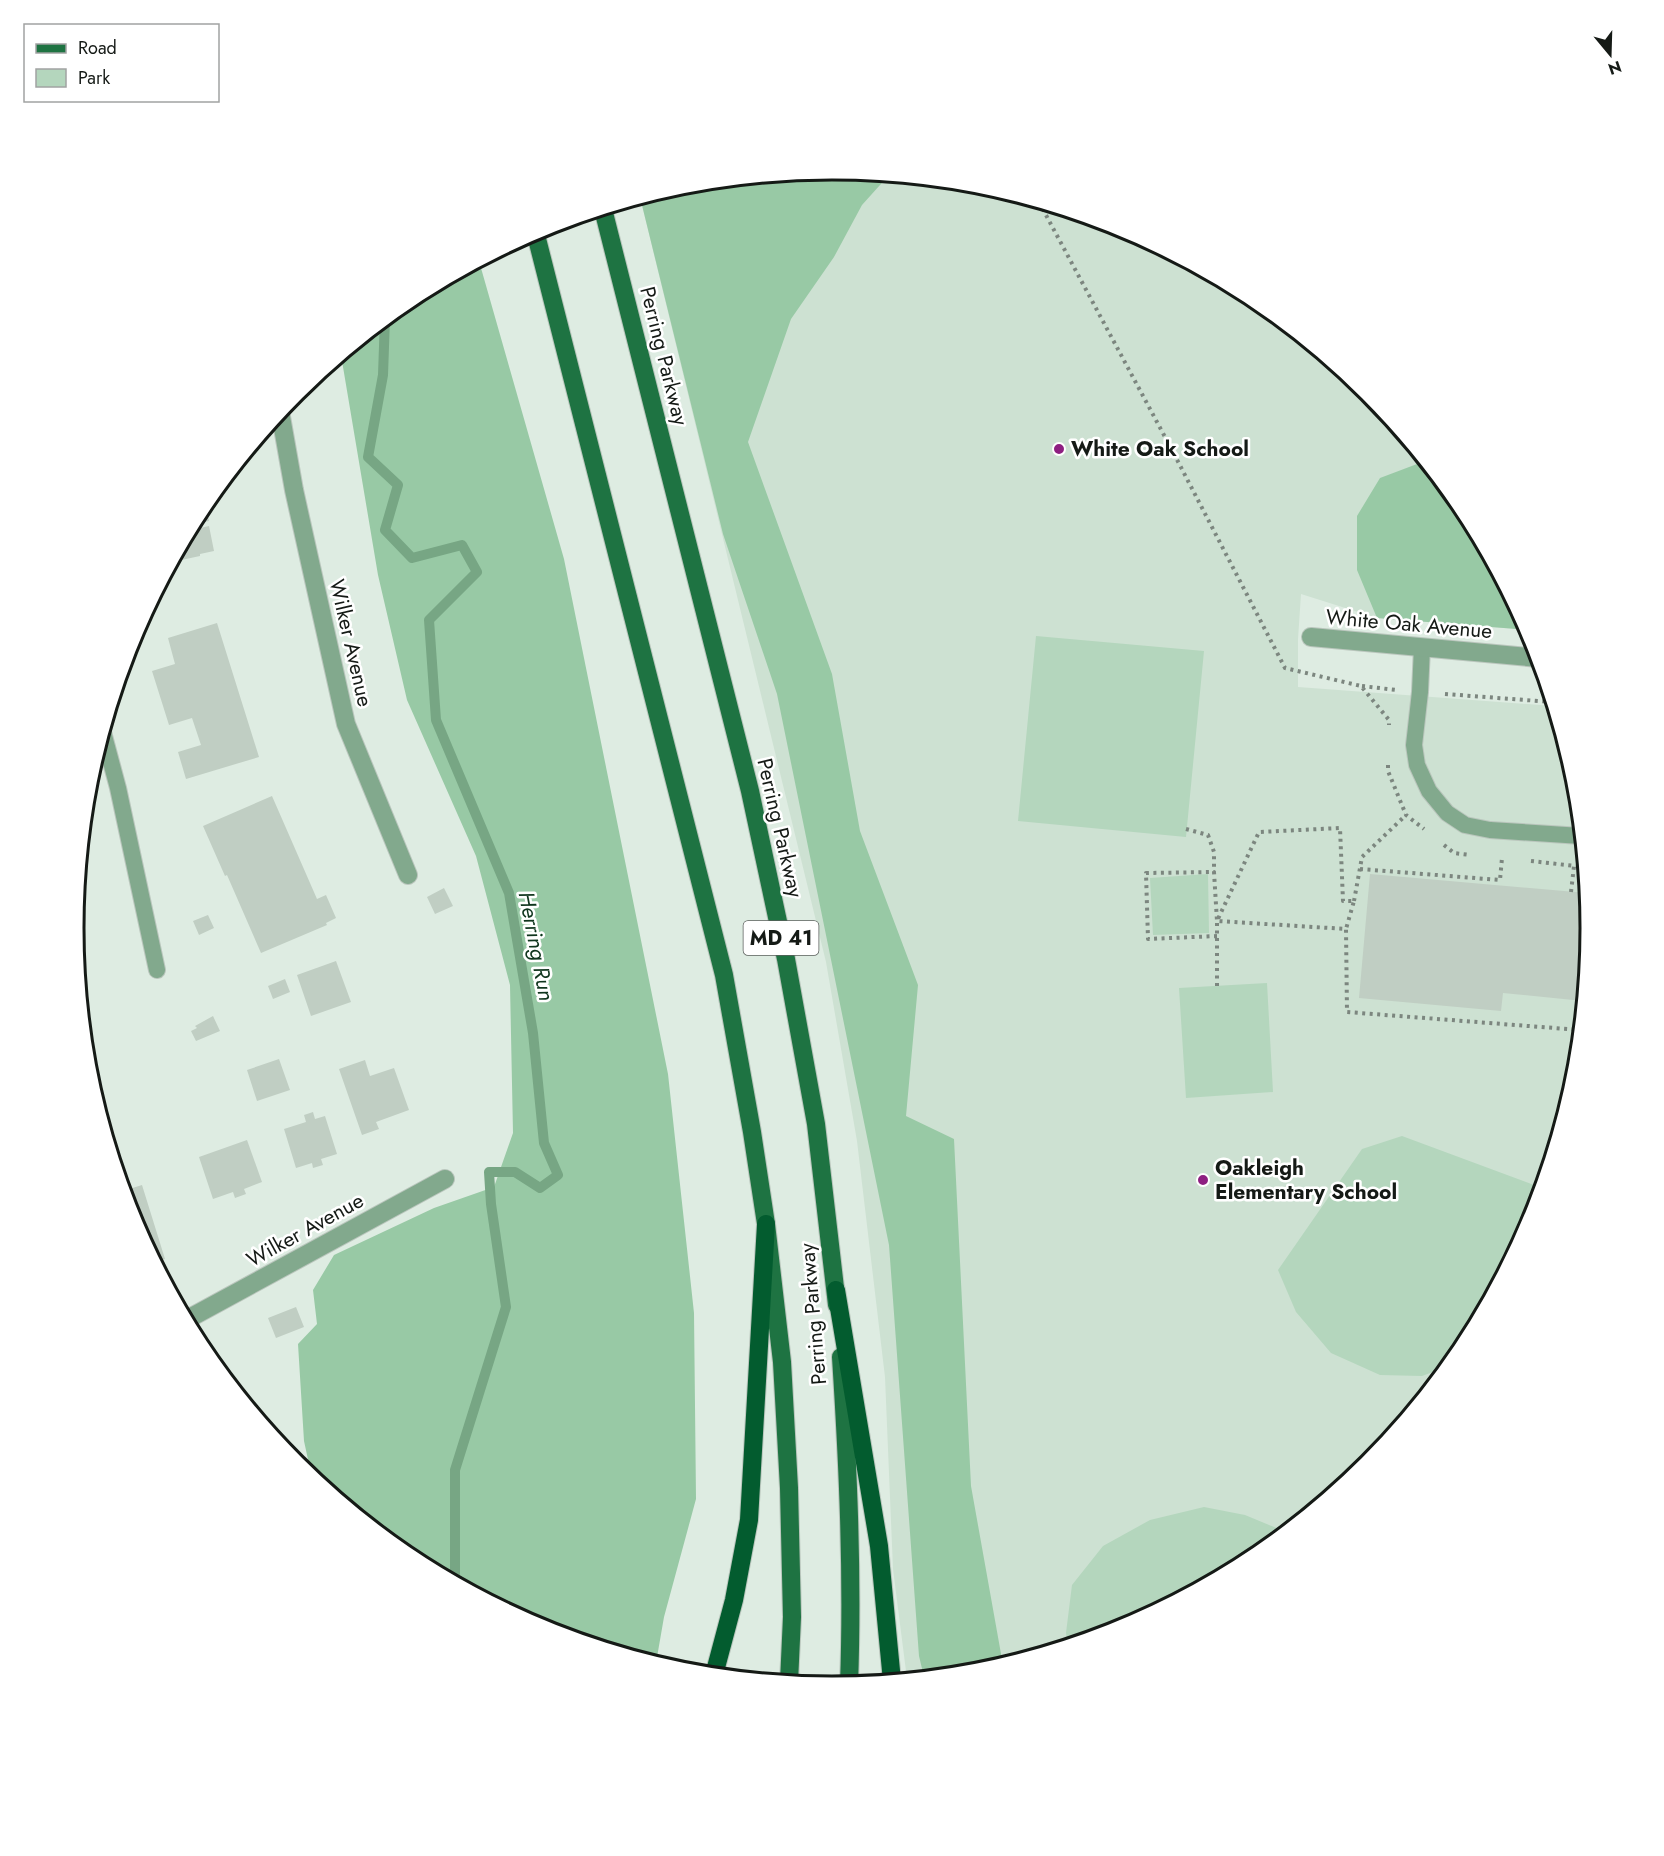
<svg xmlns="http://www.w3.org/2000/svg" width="1664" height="1856" font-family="Jost,sans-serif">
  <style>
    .built { fill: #cde1d2 }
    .green { fill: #b4d6bd }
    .forest { fill: #98c9a5 }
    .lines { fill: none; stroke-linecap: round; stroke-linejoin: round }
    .stream { stroke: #77a684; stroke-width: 10 }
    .building { fill: #c0cec3 }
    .service-casing { stroke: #bac6bd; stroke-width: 18 }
    .minor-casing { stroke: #bac6bd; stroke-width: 20 }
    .primary-casing { stroke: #bac6bd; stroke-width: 20 }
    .motorway-casing { stroke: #bac6bd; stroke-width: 20 }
    .path { stroke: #7c867f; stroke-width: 4; stroke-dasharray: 3 4.5; stroke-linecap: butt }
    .service { stroke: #82a98d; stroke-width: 16 }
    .minor { stroke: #82a98d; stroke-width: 18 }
    .primary { stroke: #1e7342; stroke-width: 18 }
    .motorway { stroke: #035c2f; stroke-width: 18 }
    .poi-dot { fill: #8e1f81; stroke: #fff; stroke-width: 2 }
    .labels { text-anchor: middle; stroke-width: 5; stroke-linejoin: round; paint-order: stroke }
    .shield { fill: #fff; stroke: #5b5f5c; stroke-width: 1.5 }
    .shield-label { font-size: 20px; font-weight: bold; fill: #151a16 }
    .street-label { font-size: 21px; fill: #151a16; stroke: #fff }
    .poi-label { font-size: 21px; font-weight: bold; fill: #151a16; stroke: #fff; text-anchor: start }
    .water-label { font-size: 22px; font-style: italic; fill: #0f351d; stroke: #fff }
    .rim { fill: none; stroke: #151a16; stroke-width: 3 }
  </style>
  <rect width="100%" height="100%" fill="#deece2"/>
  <!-- built -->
  <path class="built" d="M832,170L980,184L1123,227L1254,298L1369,392L1463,507L1529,630L1377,618L1301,594L1298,639V687L1553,706L1576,780L1590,928L1576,1076L1533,1219L1462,1350L1368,1465L1253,1559L1122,1629L980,1672L907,1679L893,1569L885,1377L857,1141L826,962L640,197Z"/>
  <!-- green -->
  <path class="green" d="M1036,636L1204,651L1186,837L1018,821Z
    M1208,874L1209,933L1153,935L1150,878Z
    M1267,983L1273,1092L1186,1098L1179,988Z
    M1402,1136L1542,1188L1533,1219L1462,1350L1449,1366L1422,1376L1380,1375L1331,1353L1296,1312L1278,1270L1362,1149Z
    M1204,1507L1245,1515L1286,1532L1253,1559L1122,1629L1068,1645L1066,1633L1072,1585L1103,1546L1150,1520Z"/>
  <!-- forest -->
  <path class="forest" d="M832,170L889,175L862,205L834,257L791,319L748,442L832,674L860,831L918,985L906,1116L954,1139L971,1486L1003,1665L980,1672L924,1677L919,1656L889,1245L777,694L723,534L640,197L684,184Z
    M479,261L564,559L668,1074L694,1313L696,1499L664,1617L656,1663L541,1629L410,1558L312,1478L304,1441L298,1344L317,1324L313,1290L334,1255L434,1208L494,1187L513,1133L510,985L476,856L407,700L378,575L341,355L411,297Z
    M1425,461L1463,507L1529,630L1377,618L1357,570V516L1380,478Z"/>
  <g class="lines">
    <!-- stream -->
    <path class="stream" d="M385,318L383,375L368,457L398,485L385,530L412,558L462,545L477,572L429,620L436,720L509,893L533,1033L544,1143L558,1175L540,1188L515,1172H489L491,1204L506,1307L455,1470V1576L452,1581"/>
  </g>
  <!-- building -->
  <path class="building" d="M205,502L209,521L195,524L196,529L209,526L214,551L200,554V556L172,562Z
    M217,623L259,757L186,779L178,752L201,745L192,718L169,725L152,671L175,664L168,638Z
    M272,796L317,899L326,895L336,918L326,923L327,925L261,953L227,875L225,876L203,826Z
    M1370,874L1587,893L1590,928L1583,1001L1503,993L1501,1011L1359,998Z
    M444,888L453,906L435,914L427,897Z
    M208,915L214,928L199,935L193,921Z
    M336,961L351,1002L311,1016L297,975Z
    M285,979L290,992L273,999L268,986Z
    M213,1016L220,1031L196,1041L191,1031L197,1028L195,1026Z
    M279,1059L290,1090L257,1101L247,1070Z
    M365,1060L370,1076L394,1068L409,1110L376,1122L379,1129L362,1135L339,1069Z
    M313,1112L315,1119L325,1116L337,1154L321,1159L323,1165L313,1168L312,1163L296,1168L284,1129L306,1122L304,1115Z
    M247,1140L262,1182L244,1189L246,1194L235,1198L233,1192L213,1199L199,1157Z
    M142,1185L165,1259L155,1262L131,1218L123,1191Z
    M296,1307L304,1327L276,1338L268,1318Z"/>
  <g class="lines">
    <!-- service casing -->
    <g class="service-casing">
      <path id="service" d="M1422,647L1420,692L1414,745L1417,765L1429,791L1447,813L1465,825L1490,830L1581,836
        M103,732L118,788L157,970"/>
    </g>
    <!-- minor casing -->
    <g class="minor-casing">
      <path id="minor" d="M280,411L294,490L346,724L408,875
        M1311,637L1539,658
        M186,1320L445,1179"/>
    </g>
    <!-- primary casing -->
    <g class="primary-casing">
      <path id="primary" d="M603,209L750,791L786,959L816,1124L837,1305
        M535,231L724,975L752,1132L766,1224L782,1362L789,1488L792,1617L789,1682
        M841,1357C848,1466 853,1575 849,1685"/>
    </g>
    <!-- motorway casing -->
    <g class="motorway-casing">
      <path id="motorway" d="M836,1290L879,1546L892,1681
        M714,1675L734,1600L749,1520L766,1224"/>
    </g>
    <!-- path -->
    <path class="path" d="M1039,202L1172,450L1285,668L1361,686L1389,720V725
      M1362,686L1396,690
      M1445,694L1552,702
      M1388,765V771L1406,815L1424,829
      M1186,829L1208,835L1214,852V872
      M1444,845L1454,853L1470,855
      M1531,861L1584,867
      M1360,869L1500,880L1502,858
      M1571,892L1574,866
      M1354,901L1362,857L1406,815
      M1217,936L1148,939L1146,873L1214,872L1217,921L1259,832L1340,828L1343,901H1354L1346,929
      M1217,986V921L1346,929L1347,1012L1580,1030"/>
    <!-- service -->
    <use href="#service" class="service"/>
    <!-- minor -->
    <use href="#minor" class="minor"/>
    <!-- primary -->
    <use href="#primary" class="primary"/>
    <!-- motorway -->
    <use href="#motorway" class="motorway"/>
  </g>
  <!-- markers -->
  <g class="poi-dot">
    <circle cx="1059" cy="449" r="6"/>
    <circle cx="1203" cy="1180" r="6"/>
  </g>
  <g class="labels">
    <!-- shield labels -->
    <rect class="shield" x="743.5" y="921" width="75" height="34" rx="4.5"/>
    <g class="shield-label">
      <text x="781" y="945">MD 41</text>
    </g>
    <!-- street labels -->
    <g class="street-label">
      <text transform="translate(664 356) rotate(76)" y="7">Perring Parkway</text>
      <text transform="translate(1409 624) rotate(5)" y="7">White Oak Avenue</text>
      <text transform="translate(351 643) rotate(77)" y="7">Wilker Avenue</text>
      <text transform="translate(780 828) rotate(77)" y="7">Perring Parkway</text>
      <text transform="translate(305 1230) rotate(-29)" y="7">Wilker Avenue</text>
      <text transform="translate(813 1314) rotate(-95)" y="7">Perring Parkway</text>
    </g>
    <!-- poi labels -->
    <g class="poi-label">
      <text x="1071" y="456">White Oak School</text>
      <text x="1215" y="1175">Oakleigh<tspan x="1215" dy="24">Elementary School</tspan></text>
    </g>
    <!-- water labels -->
    <g class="water-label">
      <text transform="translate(537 946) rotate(79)" y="8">Herring Run</text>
    </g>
  </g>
  <!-- crop -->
  <path d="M0 0H1664V1856H0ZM84 928a748 748 0 1 1 1496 0a748 748 0 1 1-1496 0Z" fill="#fff" fill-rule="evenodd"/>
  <path class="rim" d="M84 928a748 748 0 1 1 1496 0a748 748 0 1 1-1496 0Z"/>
  <!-- legend -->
  <rect x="24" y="24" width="195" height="78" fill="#ffffff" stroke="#a1a3a2" stroke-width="1.5"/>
  <rect x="36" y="44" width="30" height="9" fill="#1e7342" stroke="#a1a3a2" stroke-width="1.5"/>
  <text x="78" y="54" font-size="18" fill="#151a16">Road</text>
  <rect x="36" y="69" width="30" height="18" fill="#b4d6bd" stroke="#a1a3a2" stroke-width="1.5"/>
  <text x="78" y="84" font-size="18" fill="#151a16">Park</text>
  <!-- north arrow -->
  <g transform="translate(1610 54) rotate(161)" stroke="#ffffff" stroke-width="4.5" paint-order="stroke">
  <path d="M0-4.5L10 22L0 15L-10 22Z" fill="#151a16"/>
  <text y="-9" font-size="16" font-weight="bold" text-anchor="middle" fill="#151a16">N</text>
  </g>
</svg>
